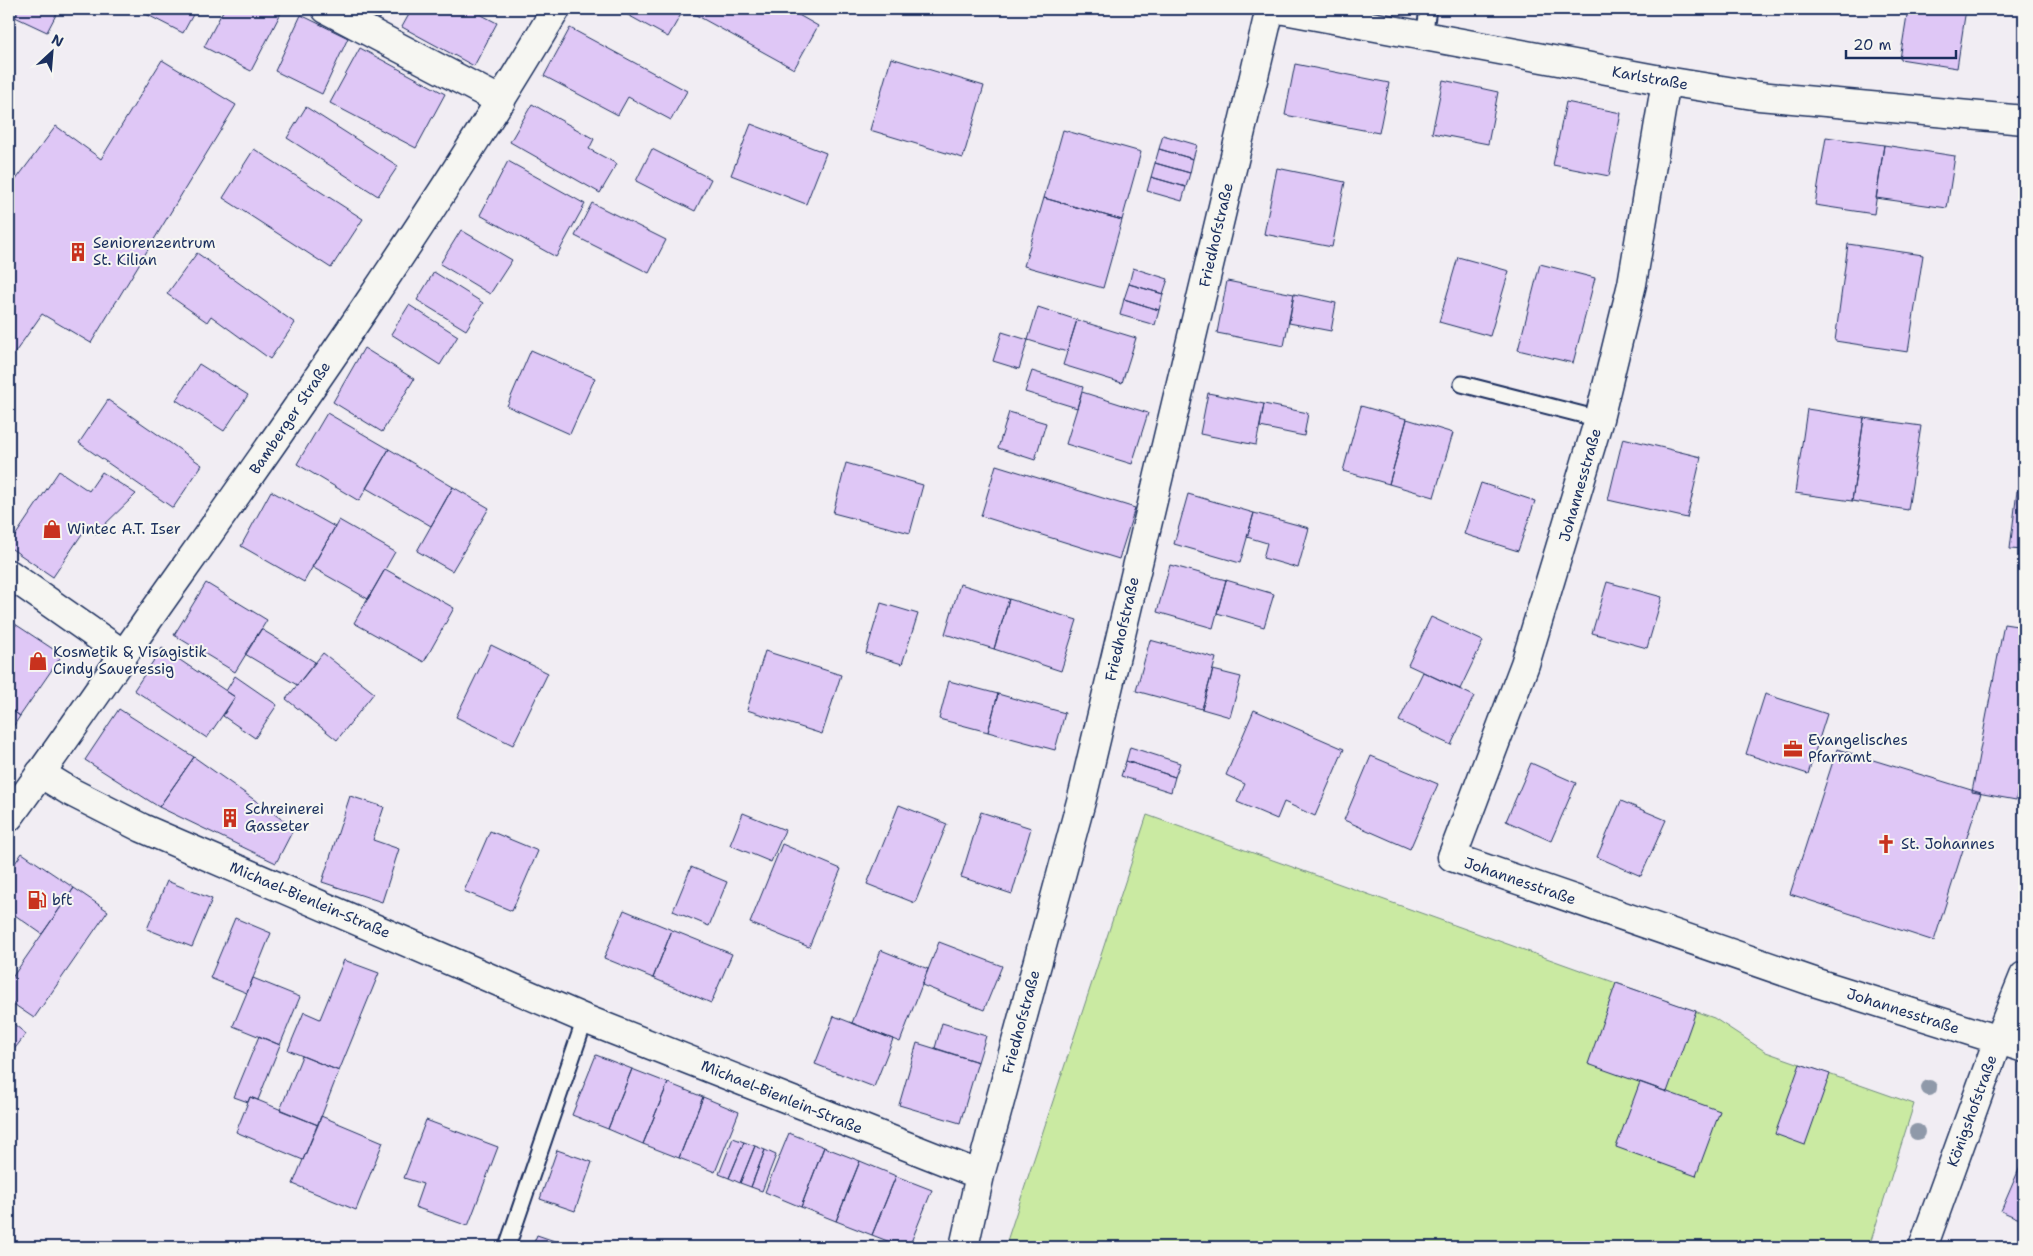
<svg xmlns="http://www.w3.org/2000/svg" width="2033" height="1256" font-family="'Shantell Sans',sans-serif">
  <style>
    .green { fill: #caeaa2; stroke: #728c80 }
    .building { fill: #dfc7f6; stroke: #1b2f5e }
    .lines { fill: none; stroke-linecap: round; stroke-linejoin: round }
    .service-casing { stroke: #1b2f5e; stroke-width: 19 }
    .minor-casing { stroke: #1b2f5e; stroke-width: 31 }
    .secondary-casing { stroke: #1b2f5e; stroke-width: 31 }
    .service { stroke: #f6f6f2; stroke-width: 15 }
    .minor { stroke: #f6f6f2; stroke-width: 28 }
    .secondary { stroke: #f6f6f2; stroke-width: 28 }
    .tree { fill: #8f99a9 }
    .labels { text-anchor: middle; stroke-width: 4; stroke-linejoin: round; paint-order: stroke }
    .street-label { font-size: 15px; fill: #1b2f5e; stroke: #f6f6f2 }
    .poi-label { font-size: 15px; fill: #1b2f5e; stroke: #f6f6f2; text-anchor: start }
  </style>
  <rect width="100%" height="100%" fill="#f1edf3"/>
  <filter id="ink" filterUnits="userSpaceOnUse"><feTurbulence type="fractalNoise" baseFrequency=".02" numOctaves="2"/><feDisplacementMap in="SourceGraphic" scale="10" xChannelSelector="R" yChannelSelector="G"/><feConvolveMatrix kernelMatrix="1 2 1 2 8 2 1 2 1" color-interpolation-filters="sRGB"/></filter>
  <g filter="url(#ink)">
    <!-- green -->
    <path class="green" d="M1147,815L1714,1018L1766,1052L1914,1104L1869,1247H1005Z"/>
    <!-- building -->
    <path class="building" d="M19,9H59L47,32L15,17Z
      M136,9H196L183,33Z
      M224,9H283L251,71L204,47Z
      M356,9H384L379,19Z
      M412,9H470L497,23L474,66L402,27Z
      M617,9H684L668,37Z
      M685,9H788L818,26L794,69Z
      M1908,9H1966L1957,68L1900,59Z
      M301,15L348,38L322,94L275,71Z
      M570,28L687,91L671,120L628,97L618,115L544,76Z
      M360,48L445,94L416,148L330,103Z
      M891,58L984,86L963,158L870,130Z
      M162,60L236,105L91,343L42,314L9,361V189L56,126L101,159Z
      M1295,64L1389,83L1379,133L1285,115Z
      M1443,80L1498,92L1488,144L1432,133Z
      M1566,102L1621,113L1609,176L1553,165Z
      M532,104L594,139L589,149L617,164L600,193L510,142Z
      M306,107L398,166L378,196L287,138Z
      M751,124L826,153L806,204L731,175Z
      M1063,130L1141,152L1122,220L1044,198Z
      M1163,135L1197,145L1193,159L1159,149Z
      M1826,137L1884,145L1874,214L1815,205Z
      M1884,145L1955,156L1947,208L1876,198Z
      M254,149L363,219L331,268L223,198Z
      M652,149L711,179L695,211L636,181Z
      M1159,149L1193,159L1190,173L1155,163Z
      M508,161L585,204L556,257L480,215Z
      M1155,163L1190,173L1186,187L1151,177Z
      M1277,168L1345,182L1332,247L1264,234Z
      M1151,177L1186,187L1182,201L1147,191Z
      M1044,198L1122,220L1103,288L1024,266Z
      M592,203L666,240L649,273L575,236Z
      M461,230L512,260L490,294L440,264Z
      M1848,244L1923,255L1908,352L1835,341Z
      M197,253L295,323L270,359L211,316L207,322L167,294Z
      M1458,257L1509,271L1490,336L1439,322Z
      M1540,264L1595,278L1573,363L1518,350Z
      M1133,268L1168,279L1163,294L1129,284Z
      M434,272L483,303L466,330L417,300Z
      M1227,281L1294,294L1284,346L1217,333Z
      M1129,284L1163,294L1159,310L1124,299Z
      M1294,294L1336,303L1331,331L1289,323Z
      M1124,299L1159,310L1155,325L1120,315Z
      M409,305L458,336L440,365L391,334Z
      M1038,307L1077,320L1067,352L1028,340Z
      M1077,320L1136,338L1122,383L1063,365Z
      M1002,332L1028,340L1019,369L993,361Z
      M364,348L414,379L382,432L333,402Z
      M531,350L595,378L570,434L507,406Z
      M199,364L248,395L224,431L176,400Z
      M1032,371L1083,387L1077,408L1025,392Z
      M1082,392L1148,413L1132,464L1066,444Z
      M1208,393L1264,404L1256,445L1200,434Z
      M108,400L202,465L173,508L79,443Z
      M1264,404L1308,413L1304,436L1260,427Z
      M1361,406L1407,419L1389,484L1343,471Z
      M1807,409L1864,418L1852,501L1795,493Z
      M1009,412L1046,423L1035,460L998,448Z
      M327,413L389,449L359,501L297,464Z
      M1864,418L1921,426L1908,510L1852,501Z
      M1407,419L1453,433L1434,497L1389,484Z
      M1623,438L1701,457L1687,518L1608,500Z
      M389,449L453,487L431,526L366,488Z
      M846,463L923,485L910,533L833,513Z
      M996,465L1135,508L1119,559L981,516Z
      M59,471L89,491L102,472L136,494L95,534L86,528L53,577L9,547V545Z
      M1481,483L1535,501L1518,551L1464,534Z
      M453,487L489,508L452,571L417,551Z
      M271,491L335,527L304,582L241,546Z
      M2017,491H2024V550L2010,549Z
      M1188,494L1254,513L1240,563L1174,544Z
      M1254,513L1309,528L1298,568L1263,558L1267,543L1247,537Z
      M339,520L395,552L368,599L312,567Z
      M1170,565L1226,580L1213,628L1157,612Z
      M385,569L454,608L424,662L354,623Z
      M1226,580L1274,594L1264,627L1217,613Z
      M1607,582L1662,597L1647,648L1592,633Z
      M206,583L267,620L235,672L174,635Z
      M960,584L1009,599L994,649L945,634Z
      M1009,599L1077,620L1061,671L994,649Z
      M881,603L918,614L902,664L866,653Z
      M1431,617L1483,641L1460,689L1408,665Z
      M15,624L62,655L20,716L9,708V633Z
      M2004,624L2024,627V753L2016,800L1972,792Z
      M261,629L315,662L297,685L245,654Z
      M1150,640L1216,658L1202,709L1136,691Z
      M491,645L548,673L513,745L456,717Z
      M162,648L235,697L207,738L134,690Z
      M765,651L841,675L822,734L747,710Z
      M323,653L374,693L337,740L286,699Z
      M1213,670L1241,677L1230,717L1202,709Z
      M1423,672L1474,696L1451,745L1399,721Z
      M235,676L277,705L255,738L223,716L235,697L226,691Z
      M949,681L998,694L988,732L939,719Z
      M998,694L1065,713L1055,750L988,732Z
      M1765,694L1827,714L1808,774L1746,754Z
      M9,708L20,716L9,733Z
      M119,709L194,757L159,807L85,760Z
      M1254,710L1344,749L1315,816L1284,802L1277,819L1237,802L1245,784L1226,775Z
      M1130,747L1180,763L1175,777L1126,761Z
      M1837,749L1981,793L1934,941L1790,894Z
      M1371,756L1438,784L1410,849L1344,820Z
      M194,757L294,828L276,863L159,807Z
      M1126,761L1175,777L1171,792L1121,776Z
      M1531,763L1576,783L1551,841L1506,821Z
      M350,796L384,807L373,840L399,849L382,902L322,882Z
      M1621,801L1666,820L1641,876L1597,857Z
      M899,805L947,824L915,903L867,884Z
      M981,812L1031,828L1012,894L961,877Z
      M743,813L785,830L771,862L730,845Z
      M490,831L538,851L512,911L464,891Z
      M782,844L841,869L809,947L750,923Z
      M22,853L74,888L42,934L9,911V872Z
      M691,867L727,882L709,926L673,911Z
      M167,881L212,899L192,947L147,929Z
      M74,888L108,911L34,1018L9,1001V982Z
      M624,910L672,930L653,978L604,958Z
      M235,918L271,933L247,993L210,978Z
      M672,930L732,954L711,1003L653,978Z
      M939,942L1002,966L984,1010L922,985Z
      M881,950L928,969L900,1042L852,1023Z
      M344,960L379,973L339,1071L288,1050L304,1012L320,1019Z
      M253,978L300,997L280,1045L233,1026Z
      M1616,983L1696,1011L1667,1092L1588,1064Z
      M834,1016L893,1039L874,1087L815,1064Z
      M9,1020L26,1034L9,1056Z
      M942,1023L986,1036L978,1062L935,1048Z
      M259,1036L280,1045L258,1100L250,1097L248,1102L234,1097Z
      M917,1043L978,1062L960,1123L899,1105Z
      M596,1055L632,1069L608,1129L572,1115Z
      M302,1056L339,1071L318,1125L280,1110Z
      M1800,1064L1830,1074L1805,1145L1775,1134Z
      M632,1069L668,1083L643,1144L608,1129Z
      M1640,1082L1720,1111L1696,1176L1616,1147Z
      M668,1083L703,1097L679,1158L643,1144Z
      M250,1097L318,1125L303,1160L236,1132Z
      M703,1097L739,1112L715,1172L679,1158Z
      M321,1116L383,1142L356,1210L293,1184Z
      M426,1120L498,1147L468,1226L415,1207L423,1184L404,1178Z
      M789,1133L824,1147L801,1207L765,1192Z
      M733,1138L744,1142L729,1178L719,1174Z
      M744,1142L755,1146L740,1183L729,1178Z
      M755,1146L765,1150L751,1187L740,1183Z
      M824,1147L860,1161L836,1221L801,1207Z
      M557,1150L592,1162L575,1211L540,1199Z
      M765,1150L776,1155L762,1191L751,1187Z
      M2023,1160H2024V1221L2001,1211Z
      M860,1161L896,1176L872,1235L836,1221Z
      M896,1176L932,1190L909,1247H903L872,1235Z
      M537,1235L572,1247H532Z"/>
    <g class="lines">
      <!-- service casing -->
      <g class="service-casing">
        <path id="service" d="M1424,37L1428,9
          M1462,384L1599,419
          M507,1247L585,1019"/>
      </g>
      <!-- minor casing -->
      <g class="minor-casing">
        <path id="minor" d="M326,9L501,101
          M1279,9L1666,81L1759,96L2024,120
          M1666,81L1632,284L1599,419L1525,664L1452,857L1817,983L2024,1048
          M9,574L123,654
          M40,773L71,792L142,828L585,1019L980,1175
          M964,1247L980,1175L1083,794L1270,9
          M1923,1247L1998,1040L2024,976"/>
      </g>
      <!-- secondary casing -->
      <g class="secondary-casing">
        <path id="secondary" d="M9,817C67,738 122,656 179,576C310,391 440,204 556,9"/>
      </g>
      <!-- service -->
      <use href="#service" class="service"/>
      <!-- minor -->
      <use href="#minor" class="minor"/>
      <!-- secondary -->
      <use href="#secondary" class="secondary"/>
    </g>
    <!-- trees -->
    <g class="tree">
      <circle cx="1929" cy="1088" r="8"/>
      <circle cx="1917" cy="1132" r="8"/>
    </g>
  </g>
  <!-- icons -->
  <defs>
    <g id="building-bare" transform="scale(1.5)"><path d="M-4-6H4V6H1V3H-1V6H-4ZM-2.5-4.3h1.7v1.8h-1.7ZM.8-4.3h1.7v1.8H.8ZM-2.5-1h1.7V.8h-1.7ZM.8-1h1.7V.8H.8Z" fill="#c8321e" stroke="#f6f6f2" stroke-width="2.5" paint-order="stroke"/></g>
    <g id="shop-bare" transform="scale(1.5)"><path d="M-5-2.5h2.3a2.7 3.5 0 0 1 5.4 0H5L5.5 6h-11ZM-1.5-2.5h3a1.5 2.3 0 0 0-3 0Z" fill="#c8321e" stroke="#f6f6f2" stroke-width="2.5" paint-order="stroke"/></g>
    <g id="office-bare" transform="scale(1.5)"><path d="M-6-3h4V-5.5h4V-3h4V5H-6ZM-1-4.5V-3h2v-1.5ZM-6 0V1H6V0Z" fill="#c8321e" stroke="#f6f6f2" stroke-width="2.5" paint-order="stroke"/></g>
    <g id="church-bare" transform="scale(1.5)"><path d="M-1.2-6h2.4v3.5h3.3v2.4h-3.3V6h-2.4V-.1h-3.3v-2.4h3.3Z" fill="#c8321e" stroke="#f6f6f2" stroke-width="2.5" paint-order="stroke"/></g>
    <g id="fuel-bare" transform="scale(1.5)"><path d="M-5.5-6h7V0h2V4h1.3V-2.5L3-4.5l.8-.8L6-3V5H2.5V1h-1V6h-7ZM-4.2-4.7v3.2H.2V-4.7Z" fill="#c8321e" stroke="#f6f6f2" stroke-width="2.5" paint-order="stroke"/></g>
  </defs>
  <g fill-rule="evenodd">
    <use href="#building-bare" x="78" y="252"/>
    <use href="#shop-bare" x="52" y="529"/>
    <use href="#shop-bare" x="38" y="661"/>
    <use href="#office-bare" x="1793" y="749"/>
    <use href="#building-bare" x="230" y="818"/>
    <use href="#church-bare" x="1886" y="844"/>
    <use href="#fuel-bare" x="37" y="900"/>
  </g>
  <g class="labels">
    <!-- street labels -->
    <g class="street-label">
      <text transform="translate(1650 78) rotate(10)" y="5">Karlstraße</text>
      <text transform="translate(1216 235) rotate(-77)" y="5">Friedhofstraße</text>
      <text transform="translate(290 418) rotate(-56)" y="5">Bamberger Straße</text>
      <text transform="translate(1580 485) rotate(-74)" y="5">Johannesstraße</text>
      <text transform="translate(1122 629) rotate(-77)" y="5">Friedhofstraße</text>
      <text transform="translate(1520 881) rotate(19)" y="5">Johannesstraße</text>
      <text transform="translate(310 900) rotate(23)" y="5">Michael-Bienlein-Straße</text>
      <text transform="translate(1903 1011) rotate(18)" y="5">Johannesstraße</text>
      <text transform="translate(1021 1022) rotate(-75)" y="5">Friedhofstraße</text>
      <text transform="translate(782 1097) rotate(22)" y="5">Michael-Bienlein-Straße</text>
      <text transform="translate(1972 1111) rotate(-70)" y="5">Königshofstraße</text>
    </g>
    <!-- poi labels -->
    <g class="poi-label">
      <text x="93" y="248">Seniorenzentrum<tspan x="93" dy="17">St. Kilian</tspan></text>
      <text x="67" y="534">Wintec A.T. Iser</text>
      <text x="53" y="657">Kosmetik &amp; Visagistik<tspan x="53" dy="17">Cindy Saueressig</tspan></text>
      <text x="1808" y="745">Evangelisches<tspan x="1808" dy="17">Pfarramt</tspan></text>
      <text x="245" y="814">Schreinerei<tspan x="245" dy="17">Gasseter</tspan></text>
      <text x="1901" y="849">St. Johannes</text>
      <text x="52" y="905">bft</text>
    </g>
  </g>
  <!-- margin -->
  <rect width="2033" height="1256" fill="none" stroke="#f6f6f2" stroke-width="30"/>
  <rect x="15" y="15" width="2003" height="1226" fill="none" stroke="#1b2f5e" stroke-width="2" filter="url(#ink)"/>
  <!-- north arrow -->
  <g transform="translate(52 52) rotate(26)" stroke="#f6f6f2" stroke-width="4" paint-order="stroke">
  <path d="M0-4L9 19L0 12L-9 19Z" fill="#1b2f5e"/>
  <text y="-8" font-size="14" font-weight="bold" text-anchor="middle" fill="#1b2f5e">N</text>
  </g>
  <!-- scale -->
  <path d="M1846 50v8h110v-8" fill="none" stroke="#1b2f5e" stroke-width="2.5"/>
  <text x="1853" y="50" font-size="15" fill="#1b2f5e" stroke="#f6f6f2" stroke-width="4" paint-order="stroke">20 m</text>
</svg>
